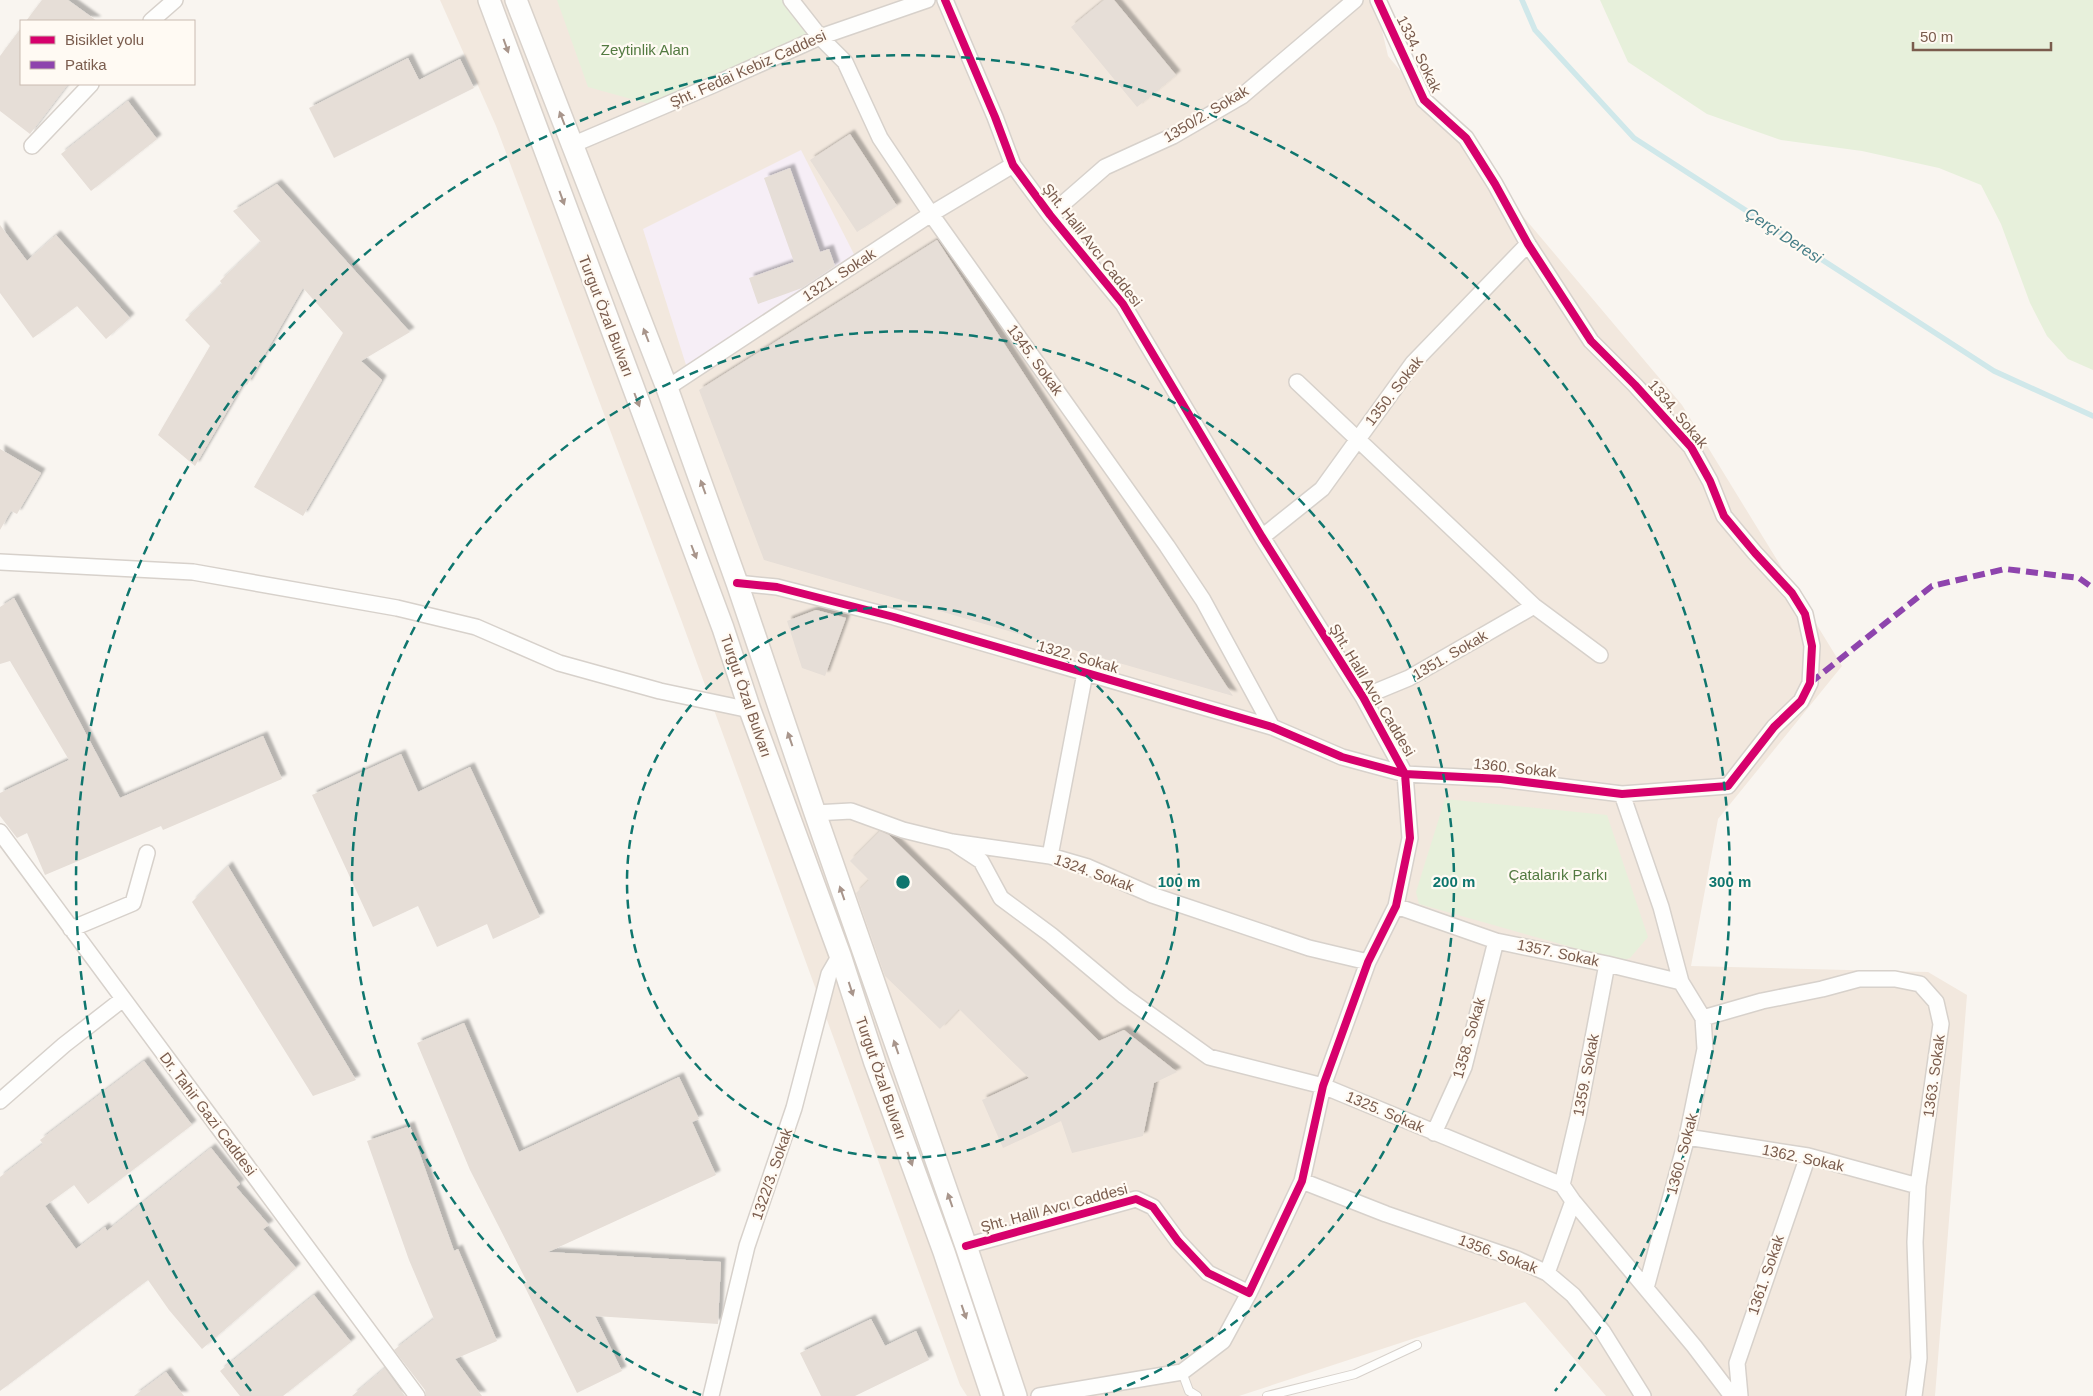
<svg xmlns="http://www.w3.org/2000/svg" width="2093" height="1396" font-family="Helvetica,sans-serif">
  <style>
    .residential { fill: #f2e8de }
    .education { fill: #f6eef6 }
    .green { fill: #e7f0db }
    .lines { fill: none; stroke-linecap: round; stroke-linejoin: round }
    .stream { stroke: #d0e8ea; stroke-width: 5.5 }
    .building { fill: #e6ded7; filter: url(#shadow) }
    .service-casing { stroke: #d7d1cb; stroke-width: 10 }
    .minor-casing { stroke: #d7d1cb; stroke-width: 18 }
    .secondary-casing { stroke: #d9d2cb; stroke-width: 24 }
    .service { stroke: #fefefd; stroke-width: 8 }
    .minor { stroke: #fefefd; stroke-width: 15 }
    .secondary { stroke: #fefefd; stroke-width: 21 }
    .quiet { stroke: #8e44ad; stroke-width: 6; stroke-dasharray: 12 6; stroke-linecap: butt }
    .cycleway-casing { stroke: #fffaf3; stroke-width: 11 }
    .cycleway { stroke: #d6006c; stroke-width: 8 }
    .oneway { fill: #a8958b }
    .ring { fill: none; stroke: #0f766e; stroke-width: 2.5; stroke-dasharray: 9 6 }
    .labels { text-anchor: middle; stroke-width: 4.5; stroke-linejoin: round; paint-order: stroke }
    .park-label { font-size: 15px; fill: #537a41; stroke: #fffaf3 }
    .street-label { font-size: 15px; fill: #7a5c4d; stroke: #fffaf3 }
    .water-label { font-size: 16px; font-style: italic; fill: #437c86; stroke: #fffaf3 }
    .centre { fill: #0f766e; stroke: #fffaf3; stroke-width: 2.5 }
    .ring-label { font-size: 15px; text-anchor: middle; font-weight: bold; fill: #0f766e; stroke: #fffaf3; stroke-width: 4.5; stroke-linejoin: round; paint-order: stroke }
  </style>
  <defs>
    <filter id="shadow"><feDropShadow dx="4.5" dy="-4.5" stdDeviation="1" flood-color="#0004"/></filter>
  </defs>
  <rect width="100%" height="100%" fill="#f9f5f0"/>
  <!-- residential -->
  <path class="residential" d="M440,0H1375L1388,56L1682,405L1842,666L1718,819L1691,966L1928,972L1967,995L1935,1396H1606L1525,1302L1239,1396H967L960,1385L682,622L496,126Z"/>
  <!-- education -->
  <path class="education" d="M801,150L859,264L687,368L643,229Z"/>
  <!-- green -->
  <path class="green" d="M557,0H785L807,34L649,104L588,87Z
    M1600,0H2093V370L2068,359L2047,336L2030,303L2001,224L1981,185L1939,168L1862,151L1781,140L1707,114L1628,62Z
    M1445,799L1607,815L1648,937L1630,958L1621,961L1419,904L1416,892Z"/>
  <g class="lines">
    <!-- stream -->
    <path class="stream" d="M1522,0L1535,30L1634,138L1994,371L2093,416"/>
  </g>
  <!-- building -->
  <path class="building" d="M42,0H68L97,21H26Z
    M1104,0H1114L1176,75L1137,107L1071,27Z
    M21,28V84H68L30,134L0,111V56Z
    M408,58L419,80L460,59L474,88L334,158L309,108Z
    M128,101L157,139L91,191L61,154Z
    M850,134L897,206L857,232L810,160Z
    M790,168L820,252L829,249L835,266L802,288L758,304L749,278L794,262L764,178Z
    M277,184L410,332L361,361L382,380L303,516L254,487L343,333L303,288L247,385L244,382L195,466L158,435L210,346L185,320L222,284L220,281L261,242L233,211Z
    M0,225L27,261L56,235L130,318L106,339L77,306L33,338L0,293Z
    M937,240L1233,696L764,560L699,390Z
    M0,449L41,473L17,514L11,511L0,530Z
    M14,598L120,798L263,736L282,779L163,830L161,826L45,875L27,833L17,838L0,816V793L69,760L10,661L0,664V607Z
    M816,610L846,618L825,676L802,668L787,621Z
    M401,754L418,792L470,767L540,917L493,939L487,924L437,947L418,906L373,927L312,795Z
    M880,831L889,835L1099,1041L1124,1030L1177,1072L1154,1083L1143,1136L1072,1153L1061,1121L1003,1148L982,1100L1029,1078L959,1009L940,1029L885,976L856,893L869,880L850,861Z
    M228,866L356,1080L313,1096L192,902Z
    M464,1023L519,1152L679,1077L699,1119L692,1122L716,1175L548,1252L721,1262L718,1324L595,1316L622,1371L577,1393L523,1283L527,1282L470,1170L417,1043Z
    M144,1061L192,1125L88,1204L74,1185L45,1206L76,1249L105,1227L107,1231L211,1148L240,1184L236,1187L269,1225L263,1229L296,1268L202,1349L169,1310L148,1280L0,1391V1177L43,1144L40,1140Z
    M410,1126L454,1251L458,1249L497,1341L455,1359L482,1396H426L425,1390L394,1350L434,1319L409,1260L367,1141Z
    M314,1295L351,1342L283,1396H240L220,1371Z
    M871,1319L885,1346L916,1331L929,1360L855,1396H821L800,1353Z
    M385,1368L405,1396H352Z
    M166,1372L184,1396H134Z"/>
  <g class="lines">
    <!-- service casing -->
    <g class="service-casing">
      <path id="service" d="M1182,1372L1189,1391L1197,1396
        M1267,1396L1355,1374L1417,1345"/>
    </g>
    <!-- minor casing -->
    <g class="minor-casing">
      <path id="minor" d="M791,0L820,37L845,62L880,138L931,214L1167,546L1203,600L1272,727
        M945,0L995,117L1013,165L1050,215L1123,304L1262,537L1363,697L1405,774L1410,838L1396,906L1368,962L1323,1086L1302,1181L1249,1293L1208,1273L1178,1241L1153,1207L1136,1199L966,1246
        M151,21L175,0
        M572,145L713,85L820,37L927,0
        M32,146L91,84
        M1050,215L1105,167L1173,136L1242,96L1355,0
        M1297,382L1534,606L1600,655
        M667,388L931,214L1013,165
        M1262,537L1322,489L1413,363L1528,244
        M0,562L193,572L397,608L476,627L559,663L660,691L750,710
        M737,583L777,587L894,617L1272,727L1342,757L1405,774L1501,779L1622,794L1728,786L1774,727L1801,701L1810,683L1812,646L1805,614L1792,593L1755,553L1724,516L1710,481L1691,447L1635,385L1591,341L1528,244L1495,184L1466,138L1424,100L1378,0
        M1363,697L1409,678L1534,606
        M1622,794L1661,907L1681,982
        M815,813L851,811L903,830L952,842L1050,856L1088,867L1152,895L1309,948L1368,962
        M0,832L417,1396
        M952,842L981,861L1001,898L1051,935L1124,996L1209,1057L1323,1086L1562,1185L1573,1201L1694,1346L1732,1396
        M1050,856L1085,673
        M1396,906L1496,941L1607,964L1681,982L1703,1018L1705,1049L1687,1137L1646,1288
        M71,929L133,903L147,853
        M1703,1018L1762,1001L1822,989L1859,979H1895L1920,984L1936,1002L1941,1024L1918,1186L1915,1242L1919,1358L1914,1396
        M0,1101L64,1045L123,999
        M1434,1133L1464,1067L1496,941
        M1687,1137L1808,1156L1918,1186
        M1302,1181L1386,1214L1517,1259L1547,1273L1573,1295L1603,1332L1643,1396
        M1562,1185L1578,1117L1607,964
        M1547,1273L1573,1201
        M711,1396L747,1246L794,1108L829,974L840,955
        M1039,1396L1182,1372L1223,1341L1249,1293
        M1740,1396L1737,1363L1808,1156"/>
    </g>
    <!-- secondary casing -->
    <g class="secondary-casing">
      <path id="secondary" d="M489,0L723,628L750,710L840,955L875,1063L944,1252L992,1396
        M516,0L667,388L737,583L815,813L966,1246L1016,1396"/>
    </g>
    <!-- service -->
    <use href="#service" class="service"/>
    <!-- minor -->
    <use href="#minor" class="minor"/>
    <!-- secondary -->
    <use href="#secondary" class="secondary"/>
    <!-- quiet -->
    <path class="quiet" d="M1810,683L1932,586L2005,569L2079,578L2093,588"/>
    <!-- cycleway casing -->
    <g class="cycleway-casing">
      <path id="cycleway" d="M945,0L995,117L1013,165L1050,215L1123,304L1262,537L1363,697L1405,774L1410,838L1396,906L1368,962L1323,1086L1302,1181L1249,1293L1208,1273L1178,1241L1153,1207L1136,1199L966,1246
        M737,583L777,587L894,617L1272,727L1342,757L1405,774L1501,779L1622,794L1728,786L1774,727L1801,701L1810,683L1812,646L1805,614L1792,593L1755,553L1724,516L1710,481L1691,447L1635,385L1591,341L1528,244L1495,184L1466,138L1424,100L1378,0"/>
    </g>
    <!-- cycleway -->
    <use href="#cycleway" class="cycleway"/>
  </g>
  <!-- one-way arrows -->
  <defs><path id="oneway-solid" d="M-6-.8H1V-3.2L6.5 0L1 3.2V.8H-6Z" transform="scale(1.25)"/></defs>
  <g class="oneway">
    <use href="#oneway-solid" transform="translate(506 46) rotate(70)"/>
    <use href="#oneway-solid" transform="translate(562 118) rotate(-111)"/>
    <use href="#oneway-solid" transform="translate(562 198) rotate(70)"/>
    <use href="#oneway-solid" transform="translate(646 335) rotate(-111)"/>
    <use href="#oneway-solid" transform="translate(637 400) rotate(69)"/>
    <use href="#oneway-solid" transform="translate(703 487) rotate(-110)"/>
    <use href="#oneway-solid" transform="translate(694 552) rotate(69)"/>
    <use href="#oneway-solid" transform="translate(790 739) rotate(-109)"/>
    <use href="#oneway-solid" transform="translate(842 893) rotate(-109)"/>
    <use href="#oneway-solid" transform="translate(851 989) rotate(72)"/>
    <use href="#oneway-solid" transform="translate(896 1047) rotate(-109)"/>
    <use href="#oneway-solid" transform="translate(910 1159) rotate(70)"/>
    <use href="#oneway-solid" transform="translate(950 1200) rotate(-109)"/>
    <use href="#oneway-solid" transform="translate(964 1312) rotate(71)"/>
  </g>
  <!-- distance rings -->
  <g class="ring">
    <circle cx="903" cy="882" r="276"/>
    <path d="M701 1395A551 551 0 1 1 1105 1395"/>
    <path d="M251 1391A827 827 0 1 1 1555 1391"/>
  </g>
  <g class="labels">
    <!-- park labels -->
    <g class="park-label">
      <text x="645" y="55">Zeytinlik Alan</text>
      <text x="1558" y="880">Çatalarık Parkı</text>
    </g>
    <!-- street labels -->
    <g class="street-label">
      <text transform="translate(1419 54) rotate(64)" y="5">1334. Sokak</text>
      <text transform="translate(748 69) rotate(-24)" y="5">Şht. Fedai Kebiz Caddesi</text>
      <text transform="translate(1206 114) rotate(-31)" y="5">1350/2. Sokak</text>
      <text transform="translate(1092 245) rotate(52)" y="5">Şht. Halil Avcı Caddesi</text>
      <text transform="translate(839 275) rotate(-33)" y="5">1321. Sokak</text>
      <text transform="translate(606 316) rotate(69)" y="5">Turgut Özal Bulvarı</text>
      <text transform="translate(1035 360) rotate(54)" y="5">1345. Sokak</text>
      <text transform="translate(1394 391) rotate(-52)" y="5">1350. Sokak</text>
      <text transform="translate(1678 414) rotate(50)" y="5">1334. Sokak</text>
      <text transform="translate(1450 655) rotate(-30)" y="5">1351. Sokak</text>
      <text transform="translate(1078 657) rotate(16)" y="5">1322. Sokak</text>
      <text transform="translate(1372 690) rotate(59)" y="5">Şht. Halil Avcı Caddesi</text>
      <text transform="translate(746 696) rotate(71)" y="5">Turgut Özal Bulvarı</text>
      <text transform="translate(1515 768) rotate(6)" y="5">1360. Sokak</text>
      <text transform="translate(1094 873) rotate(20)" y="5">1324. Sokak</text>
      <text transform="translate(1558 953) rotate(12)" y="5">1357. Sokak</text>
      <text transform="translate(1469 1038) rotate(-74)" y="5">1358. Sokak</text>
      <text transform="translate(1586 1075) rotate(-79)" y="5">1359. Sokak</text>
      <text transform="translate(1934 1076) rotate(-82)" y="5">1363. Sokak</text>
      <text transform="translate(881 1078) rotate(71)" y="5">Turgut Özal Bulvarı</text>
      <text transform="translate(1385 1112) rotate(23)" y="5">1325. Sokak</text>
      <text transform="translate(208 1114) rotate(53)" y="5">Dr. Tahir Gazi Caddesi</text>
      <text transform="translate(1682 1154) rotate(-75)" y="5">1360. Sokak</text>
      <text transform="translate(1803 1158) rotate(12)" y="5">1362. Sokak</text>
      <text transform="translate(772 1174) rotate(-71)" y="5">1322/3. Sokak</text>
      <text transform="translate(1054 1208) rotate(-15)" y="5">Şht. Halil Avcı Caddesi</text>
      <text transform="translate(1498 1254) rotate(21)" y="5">1356. Sokak</text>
      <text transform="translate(1766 1275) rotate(-71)" y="5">1361. Sokak</text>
    </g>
    <!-- water labels -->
    <g class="water-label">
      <text transform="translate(1784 235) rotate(33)" y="6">Çerçi Deresi</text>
    </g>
  </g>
  <circle cx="903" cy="882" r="8" class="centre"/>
  <g class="ring-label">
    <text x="1179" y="887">100 m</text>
    <text x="1454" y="887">200 m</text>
    <text x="1730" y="887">300 m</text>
  </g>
  <!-- legend -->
  <rect x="20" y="20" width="175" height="65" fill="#fffaf3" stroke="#cabbb1"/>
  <rect x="30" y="36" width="25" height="8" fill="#d6006c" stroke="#cabbb1"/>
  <text x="65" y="45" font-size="15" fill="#7a5c4d">Bisiklet yolu</text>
  <rect x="30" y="61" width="25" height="8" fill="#8e44ad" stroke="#cabbb1"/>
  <text x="65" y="70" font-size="15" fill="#7a5c4d">Patika</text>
  <!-- scale -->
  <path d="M1913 42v8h138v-8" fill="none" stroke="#7a5c4d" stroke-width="2.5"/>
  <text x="1920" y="42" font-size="15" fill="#7a5c4d" stroke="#fffaf3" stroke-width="4" paint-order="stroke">50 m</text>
</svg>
